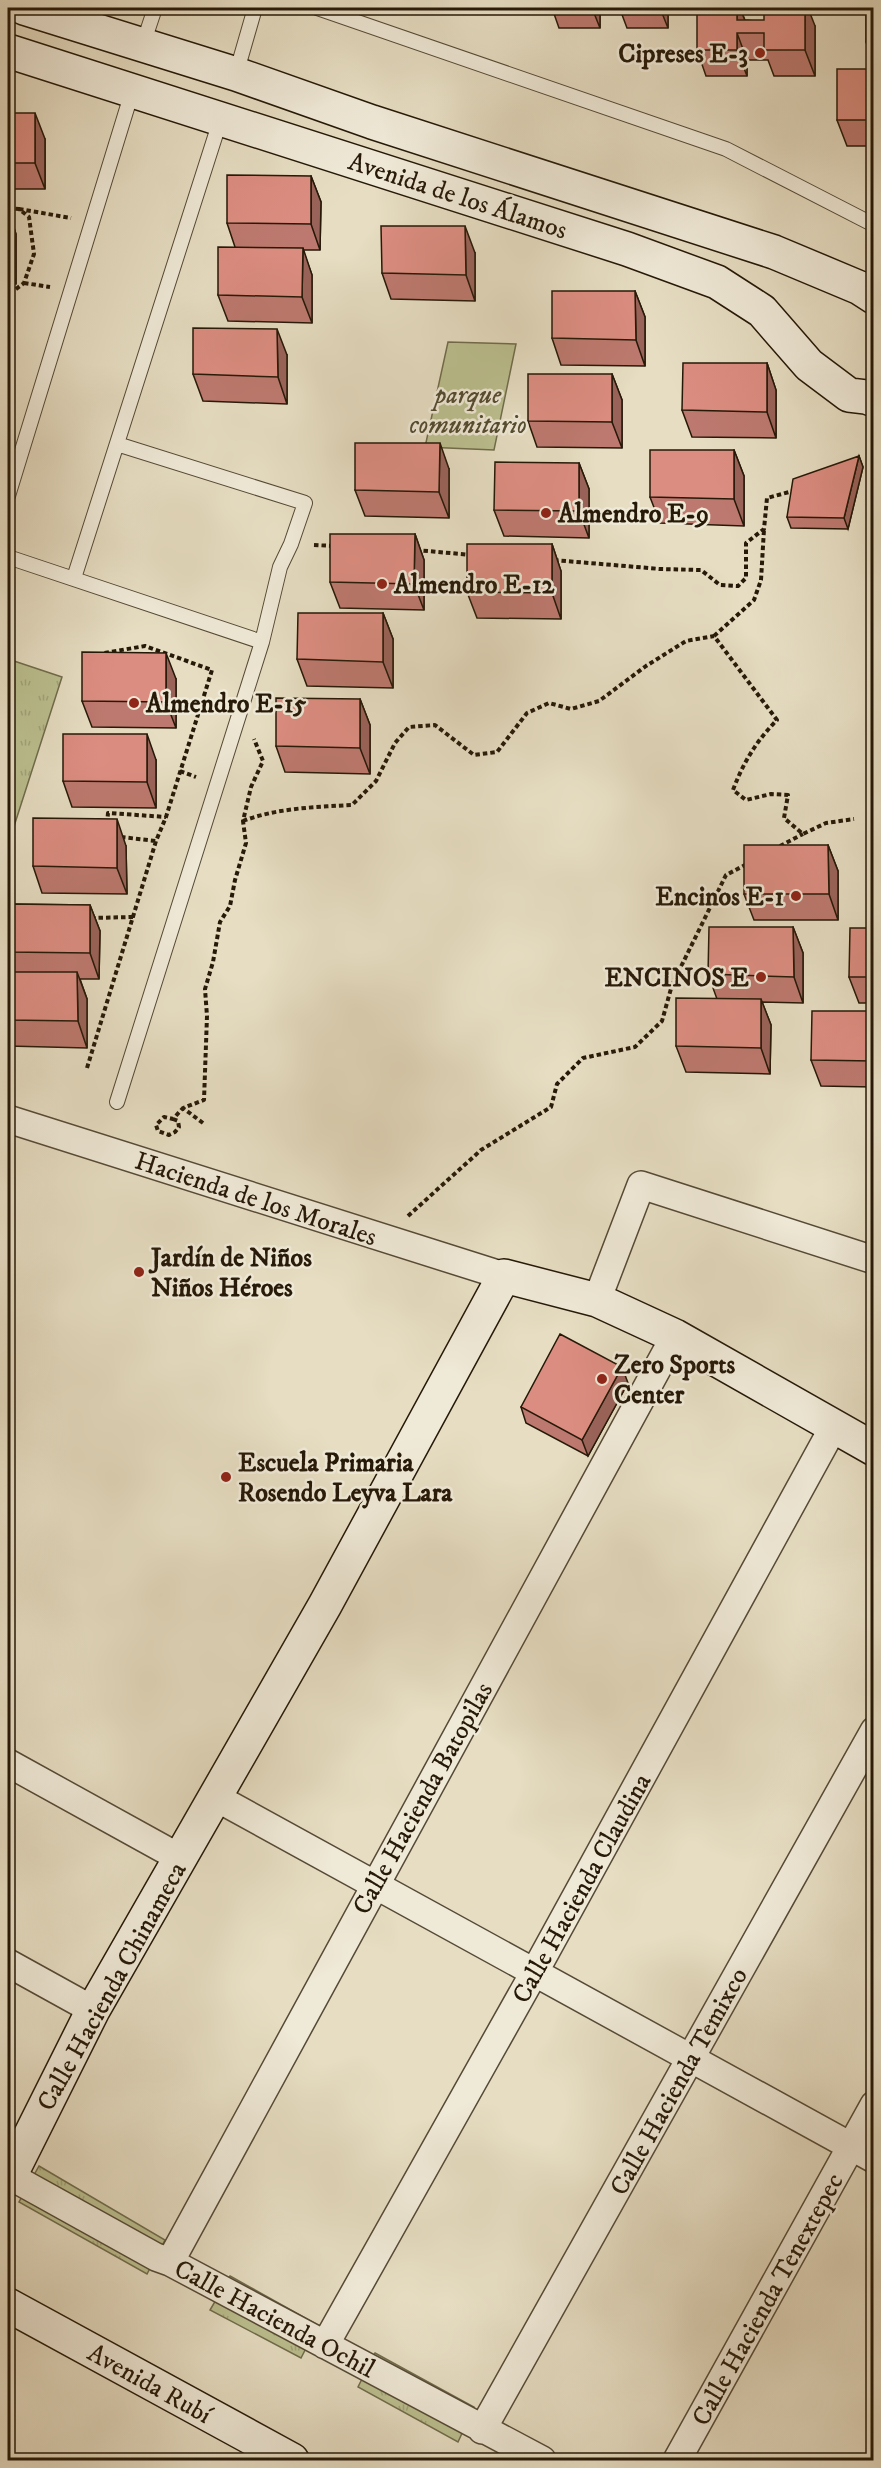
<svg xmlns="http://www.w3.org/2000/svg" width="881" height="2468" font-family="'IM FELL DW Pica',serif">
  <style>
    .grass { fill: url(#grass-tufts); stroke: #706c4c; stroke-width: 1.5 }
    .park { fill: #bbbf8f; stroke: #706c4c; stroke-width: 1.5 }
    .lines { fill: none; stroke-linecap: round; stroke-linejoin: round }
    .lane-casing { stroke: #564a36; stroke-width: 16 }
    .street-casing { stroke: #564a36; stroke-width: 30 }
    .secondary-casing { stroke: #261908; stroke-width: 36 }
    .path { stroke: #261908; stroke-width: 4; stroke-dasharray: 4.5 3; stroke-linecap: butt }
    .lane { stroke: #efe9d7; stroke-width: 14 }
    .street { stroke: #efe9d7; stroke-width: 27 }
    .secondary { stroke: #efe9d7; stroke-width: 33 }
    .wall { fill: #bd796f; stroke: #261908; stroke-width: 1.5 }
    .shaded-wall { fill: #9a635a; stroke: #261908; stroke-width: 1.5 }
    .building { fill: #dc8d81; stroke: #261908; stroke-width: 1.5 }
    .poi-dot { fill: #8f2418; stroke: #efe9d7; stroke-width: 2 }
    .labels { text-anchor: middle; stroke-width: 5; stroke-linejoin: round; paint-order: stroke }
    .poi-label { font-size: 26px; font-weight: bold; fill: #261908; stroke: #efe9d7; text-anchor: start }
    .street-label { font-size: 26px; fill: #261908; stroke: #efe9d7 }
    .park-label { font-size: 26px; font-style: italic; fill: #534b30; stroke: #efe9d7 }
  </style>
  <defs>
    <pattern id="grass-tufts" width="24" height="20" patternUnits="userSpaceOnUse" patternTransform="scale(1.5)"><rect width="24" height="20" fill="#bbbf8f"/><path d="M3 7l-1-3M5 7V3M7 7l1-3M15 17l-1-3M17 17v-4M19 17l1-3" fill="none" stroke="#a1a47a"/></pattern>
  </defs>
  <rect width="100%" height="100%" fill="#e6ddc2"/>
  <filter id="stains"><feTurbulence type="fractalNoise" baseFrequency=".00333" numOctaves="4"/><feColorMatrix values="0 0 0 0 .2 0 0 0 0 .09 0 0 0 0 .02 0 0 0 .5 -.17"/></filter>
  <radialGradient id="worn" r=".72"><stop offset=".6" stop-color="#630" stop-opacity="0"/><stop offset="1" stop-color="#630" stop-opacity=".3"/></radialGradient>
  <!-- grass -->
  <path class="grass" d="M8,659L62,677L8,845Z
    M39,2166L165,2240L147,2274L19,2202Z
    M230,2276L318,2325L301,2358L210,2310Z
    M375,2353L474,2407L458,2442L358,2387Z"/>
  <!-- park -->
  <path class="park" d="M448,342L516,344L494,450L425,447Z"/>
  <g class="lines">
    <!-- lane casing -->
    <g class="lane-casing">
      <path id="lane" d="M317,8L726,149L874,225
        M143,44L155,8
        M236,74L255,8
        M8,496L132,92
        M8,557L262,642
        M74,578L221,118
        M117,1102L262,642L280,567L291,544L305,503L117,444"/>
    </g>
    <!-- street casing -->
    <g class="street-casing">
      <path id="street" d="M8,1119L504,1276
        M597,1300L641,1185L874,1260
        M8,1763L180,1858
        M217,1798L874,2159
        M8,1963L93,2010
        M10,2176L156,2257L170,2262L542,2460
        M170,2262L675,1336
        M325,2345L534,1973L833,1428
        M482,2430L874,1731
        M677,2460L874,2105"/>
    </g>
    <!-- secondary casing -->
    <g class="secondary-casing">
      <path id="secondary" d="M24,8L236,74L372,122L774,252L860,288L874,297
        M8,51L627,249L717,282L762,311L809,365L849,395L866,397L874,400
        M8,2175L10,2176L93,2010L325,1605L504,1276L597,1300L675,1336L874,1449
        M8,2305L292,2460"/>
    </g>
    <!-- path -->
    <path class="path" d="M8,208L19,209L29,217L34,254L24,283L8,295
      M19,209L71,218
      M24,283L50,287
      M314,545L334,546
      M416,550L472,555
      M554,560L660,569L701,570L720,585L738,586L746,578V543L764,529L767,498L793,491
      M714,636L754,600L761,580L764,529
      M180,771L196,777
      M243,821C277,808 315,807 352,805L376,781L395,743L409,727L435,725L474,755L497,752L527,713L549,703L571,709L599,701L646,666L686,641L714,636L777,720C757,740 743,763 733,790L746,800L771,794L788,795L784,818L803,834L826,823L854,819
      M107,824L108,813L166,817
      M121,837L156,841
      M780,846L803,834
      M91,918L133,917
      M87,1068L156,841L166,817L212,670L145,646L104,653
      M173,1119L178,1121L179,1127L175,1132L169,1135L158,1131L156,1125L164,1117L173,1119L183,1108
      M203,1123L183,1108L204,1100L207,1016L205,989L213,962L220,922L230,906L235,880L246,843L243,821L251,787L263,761L254,739
      M408,1216L481,1150L551,1107L557,1084L583,1058L635,1047L662,1021L672,985L726,875L747,864"/>
    <!-- lane -->
    <use href="#lane" class="lane"/>
    <!-- street -->
    <use href="#street" class="street"/>
    <!-- secondary -->
    <use href="#secondary" class="secondary"/>
  </g>
  <!-- wall -->
  <path class="wall" d="M552,8H668V28H627L621,12H600V28H559Z
    M740,8L745,20L815,26V76H774L768,60H747V76H706L697,50Z
    M873,8V64L866,42Z
    M873,69V146H847L837,120Z
    M8,113L45,139V189H8Z
    M311,176L321,202L320,250H303L312,275V323L228,321L218,295L235,247L227,223Z
    M8,209L16,234V284H8Z
    M475,253V301L391,299L382,273Z
    M635,291L645,317V366L561,365L552,338Z
    M287,355V404L203,401L193,374Z
    M767,363L776,390V438L692,437L682,410Z
    M612,374L622,400V448L537,447L528,421Z
    M734,450L744,476V526L660,523L650,497Z
    M859,456L863,467L848,529L791,528L787,517Z
    M579,463L589,489V538L504,536L494,510Z
    M449,469V518L365,516L355,490Z
    M415,534L424,560V610L340,608L330,582Z
    M552,544L561,571V619L477,618L467,592Z
    M383,613L393,639V688L307,686L297,659Z
    M176,679V728L92,727L82,701Z
    M360,699L370,725V774L285,772L276,746Z
    M156,760V808L72,807L63,781Z
    M828,845L838,871V920H754L744,894Z
    M126,846L127,894L42,893L33,866Z
    M8,904L90,905L100,931L99,979H80L87,999V1048L8,1046V972H13L8,956Z
    M793,927L803,953V1003L762,1002L771,1025L770,1074L686,1072L676,1046L717,999L708,974Z
    M873,928V1003H859L849,977Z
    M873,1011V1087L821,1086L811,1060Z
    M628,1383L588,1456L526,1423L521,1407Z"/>
  <!-- shaded-wall -->
  <path class="shaded-wall" d="M592,8H598L600,12V28Z
    M660,8H668V28Z
    M737,8H740L747,26L737,20Z
    M805,8H808L815,26V76L805,50Z
    M737,33L747,60V76L737,50Z
    M35,113L45,139V189L35,163Z
    M311,176L321,202L320,250L311,224Z
    M8,209L16,234V284L8,260Z
    M465,226L475,253V301L466,275Z
    M303,248L312,275V323L302,297Z
    M635,291L645,317V366L636,340Z
    M277,329L287,355V404L278,377Z
    M767,363L776,390V438L767,412Z
    M612,374L622,400V448L612,422Z
    M440,443L449,469V518L439,492Z
    M734,450L744,476V526L734,499Z
    M859,456L863,467L848,529L844,518Z
    M579,463L589,489V538L579,511Z
    M415,534L424,560V610L414,584Z
    M552,544L561,571V619L552,593Z
    M383,613L393,639V688L383,662Z
    M166,653L176,679V728L166,702Z
    M360,699L370,725V774L360,748Z
    M147,734L156,760V808L147,782Z
    M117,819L126,846L127,894L117,868Z
    M828,845L838,871V920L829,894Z
    M90,905L100,931L99,979L90,953Z
    M793,927L803,953V1003L794,977Z
    M77,972L87,999V1048L78,1021Z
    M761,999L771,1025L770,1074L761,1048Z
    M622,1367L628,1383L588,1456L582,1440Z"/>
  <!-- building -->
  <path class="building" d="M697,8H737V20H764V8H805V50H764V33H737V50H697Z
    M866,8H873V42H866Z
    M837,69H873V120H837Z
    M8,113H35V163H8Z
    M227,175L311,176V224L227,223Z
    M381,226H465L466,275L382,273Z
    M218,247L303,248L302,297L218,295Z
    M552,291H635L636,340L552,338Z
    M193,328L277,329L278,377L193,374Z
    M683,363H767V412L682,410Z
    M528,374H612V422L528,421Z
    M355,443H440L439,492L355,490Z
    M650,450H734V499L650,497Z
    M859,456L844,518L787,517L793,479Z
    M495,462L579,463V511L494,510Z
    M330,534H415L414,584L330,582Z
    M467,544H552V593L467,592Z
    M298,613H383V662L297,659Z
    M82,652L166,653V702L82,701Z
    M276,698L360,699V748L276,746Z
    M63,734H147V782L63,781Z
    M33,818L117,819V868L33,866Z
    M744,845H828L829,894H744Z
    M8,904L90,905V953L8,952Z
    M709,927H793L794,977L708,974Z
    M850,928H873V977H849Z
    M8,972H77L78,1021L8,1020Z
    M676,998L761,999V1048L676,1046Z
    M812,1011H873V1061L811,1060Z
    M560,1334L622,1367L582,1440L521,1407Z"/>
  <!-- markers -->
  <g class="poi-dot">
    <circle cx="760" cy="53" r="6"/>
    <circle cx="546" cy="513" r="6"/>
    <circle cx="382" cy="584" r="6"/>
    <circle cx="134" cy="703" r="6"/>
    <circle cx="796" cy="896" r="6"/>
    <circle cx="761" cy="977" r="6"/>
    <circle cx="139" cy="1272" r="6"/>
    <circle cx="602" cy="1379" r="6"/>
    <circle cx="226" cy="1477" r="6"/>
  </g>
  <g class="labels">
    <!-- poi labels -->
    <g class="poi-label">
      <text x="748" y="62" text-anchor="end">Cipreses E-3</text>
      <text x="558" y="522">Almendro E-9</text>
      <text x="394" y="593">Almendro E-12</text>
      <text x="146" y="712">Almendro E-15</text>
      <text x="784" y="905" text-anchor="end">Encinos E-1</text>
      <text x="749" y="986" text-anchor="end">ENCINOS E</text>
      <text x="151" y="1266">Jardín de Niños<tspan x="151" dy="30">Niños Héroes</tspan></text>
      <text x="614" y="1373">Zero Sports<tspan x="614" dy="30">Center</tspan></text>
      <text x="238" y="1471">Escuela Primaria<tspan x="238" dy="30">Rosendo Leyva Lara</tspan></text>
    </g>
    <!-- street labels -->
    <g class="street-label">
      <text transform="translate(458 195) rotate(18)" y="9">Avenida de los Álamos</text>
      <text transform="translate(256 1198) rotate(18)" y="9">Hacienda de los Morales</text>
      <text transform="translate(422 1798) rotate(-61)" y="9">Calle Hacienda Batopilas</text>
      <text transform="translate(581 1888) rotate(-61)" y="9">Calle Hacienda Claudina</text>
      <text transform="translate(111 1986) rotate(-61)" y="9">Calle Hacienda Chinameca</text>
      <text transform="translate(678 2081) rotate(-61)" y="9">Calle Hacienda Temixco</text>
      <text transform="translate(767 2299) rotate(-61)" y="9">Calle Hacienda Tenextepec</text>
      <text transform="translate(275 2318) rotate(28)" y="9">Calle Hacienda Ochil</text>
      <text transform="translate(150 2383) rotate(29)" y="9">Avenida Rubí</text>
    </g>
    <!-- park labels -->
    <g class="park-label">
      <text x="468" y="403">parque<tspan x="468" dy="30">comunitario</tspan></text>
    </g>
  </g>
  <!-- margin -->
  <rect width="881" height="2468" fill="none" stroke="#e6ddc2" stroke-width="30"/>
  <rect x="9" y="9" width="863" height="2450" fill="none" stroke="#261908" stroke-width="3"/>
  <rect x="15" y="15" width="851" height="2438" fill="none" stroke="#261908" stroke-width="1.5"/>
  <rect width="100%" height="100%" filter="url(#stains)"/>
  <rect width="100%" height="100%" fill="url(#worn)"/>
</svg>
